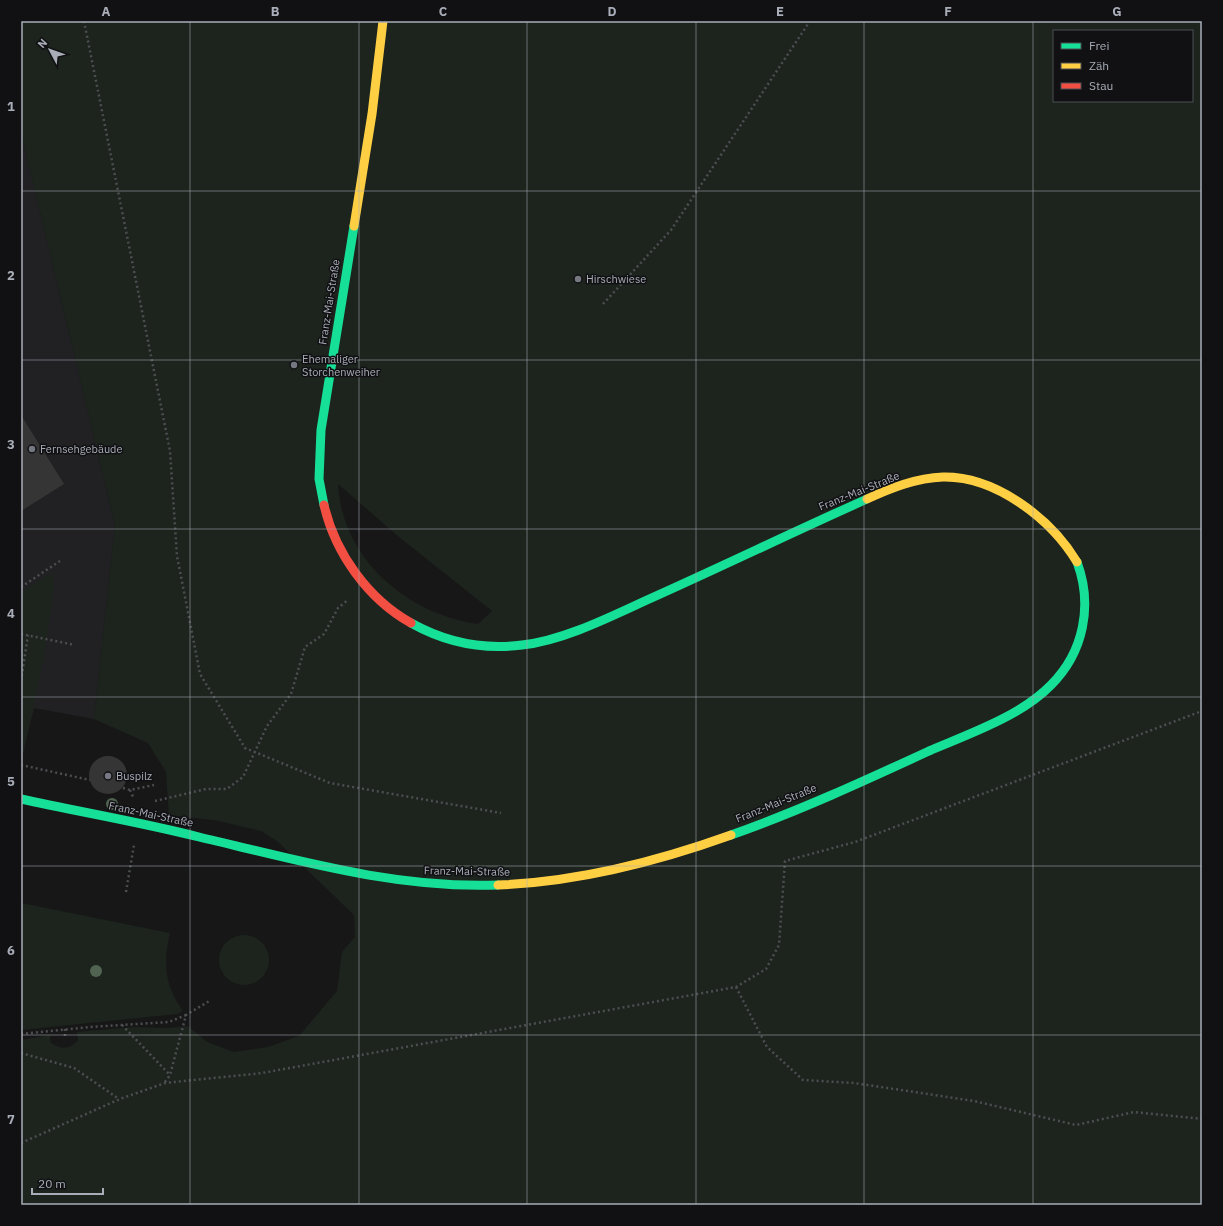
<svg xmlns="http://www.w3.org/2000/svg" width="1223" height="1226" font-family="'IBM Plex Sans',sans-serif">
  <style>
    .built { fill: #212123 }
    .green { fill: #1d241e; fill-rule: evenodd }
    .building { fill: #353536 }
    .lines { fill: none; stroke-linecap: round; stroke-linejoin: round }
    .path { stroke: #4d4e52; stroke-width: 2.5; stroke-dasharray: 2 3; stroke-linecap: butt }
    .fast { stroke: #16e098; stroke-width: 9 }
    .slow { stroke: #ffcf43; stroke-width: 9 }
    .jam { stroke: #f24e42; stroke-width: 9 }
    .tree { fill: #506451 }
    .grid { fill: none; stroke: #a8adb8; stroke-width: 1; stroke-opacity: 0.55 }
    .poi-dot { fill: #757880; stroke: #111113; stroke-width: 1.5 }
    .labels { text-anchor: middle; stroke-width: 3; stroke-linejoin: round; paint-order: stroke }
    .poi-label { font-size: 11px; fill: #a8adb8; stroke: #111113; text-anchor: start }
    .street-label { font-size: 11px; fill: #a8adb8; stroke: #111113 }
    .neatline { fill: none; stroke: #a8adb8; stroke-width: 1.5 }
    .grid-label { font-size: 13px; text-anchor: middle; font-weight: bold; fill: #a8adb8 }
  </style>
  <rect width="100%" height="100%" fill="#171717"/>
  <!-- built -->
  <path class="built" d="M21,133L115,525L94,719L34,708L21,762Z"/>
  <!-- green -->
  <path class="green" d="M21,21H1202V1205H21V1040L50,1035V1042C60,1050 70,1050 78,1040L77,1032L133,1027L168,1028L188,1026L207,1042L234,1052L268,1047L299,1036L337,991L342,952L355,937L354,915L277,841L261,831L214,820L169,815L166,772L148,743L94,719L115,525L21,133ZM1054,31H1192V101H1054ZM338,484L399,537L492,611L478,624C407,614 342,559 338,484Z
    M53,572L54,589L44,658L21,762V591Z
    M21,903L170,933C163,963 164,984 183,1011L177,1014L21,1030Z
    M219 960a25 25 0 1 1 50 0a25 25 0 1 1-50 0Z"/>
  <!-- building -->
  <path class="building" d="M21,415L64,484L21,511Z
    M89 775a19 19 0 1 1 38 0a19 19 0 1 1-38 0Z"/>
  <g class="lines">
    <!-- path -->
    <path class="path" d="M84,21L170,451L177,556L200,674L245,748L330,783L501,813
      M603,304L671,230L810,21
      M21,587L60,561
      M21,634L75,645
      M21,681L28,635
      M21,765L90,780
      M123,788L130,790L154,785
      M130,790L134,799
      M155,801L206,789H227L243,777L267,726L291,694L305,647L324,634L338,608L348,600
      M126,892L134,845
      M736,987L767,1047L803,1080L854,1083L974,1101L1076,1125L1134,1112L1202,1119
      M122,1025L170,1075
      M65,1029V1038
      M21,1034L90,1027L169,1022L186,1015
      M21,1053L74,1068L119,1099
      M165,1082L170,1075L186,1015L211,1000
      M21,1143L120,1099L165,1083L262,1073L736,987L766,969L779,945L785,861L855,842L1202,711"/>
    <!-- fast -->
    <path class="fast" d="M324,505L319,479L321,430L354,226
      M411,623C445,642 483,650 522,645C562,641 610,617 647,600C721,567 793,532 867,499
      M21,799C80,812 140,822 199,837C297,860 396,889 498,885
      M731,835C799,811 864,781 929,751C969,734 1021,716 1051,685C1084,652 1093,605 1077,562"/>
    <!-- slow -->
    <path class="slow" d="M354,226L372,114L383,21
      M867,499C891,488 916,478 943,477C996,476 1051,519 1077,562
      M498,885C578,882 656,862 731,835"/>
    <!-- jam -->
    <path class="jam" d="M324,505C335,553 368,599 411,623"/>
  </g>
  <!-- trees -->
  <g class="tree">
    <circle cx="112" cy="804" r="6"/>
    <circle cx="96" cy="971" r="6"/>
  </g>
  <!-- grid -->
  <path class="grid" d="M190,21V1205M359,21V1205M527,21V1205M696,21V1205M864,21V1205M1033,21V1205M21,191H1202M21,360H1202M21,529H1202M21,697H1202M21,866H1202M21,1035H1202"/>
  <!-- markers -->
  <g class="poi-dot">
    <circle cx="578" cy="279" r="4"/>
    <circle cx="294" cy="365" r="4"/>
    <circle cx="32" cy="449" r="4"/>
    <circle cx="108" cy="776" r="4"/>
  </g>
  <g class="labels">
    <!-- poi labels -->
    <g class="poi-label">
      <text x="586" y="283">Hirschwiese</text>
      <text x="302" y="363">Ehemaliger<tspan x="302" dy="13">Storchenweiher</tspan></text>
      <text x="40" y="453">Fernsehgebäude</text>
      <text x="116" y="780">Buspilz</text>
    </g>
    <!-- street labels -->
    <g class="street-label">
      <text transform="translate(329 302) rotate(-81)" y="4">Franz-Mai-Straße</text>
      <text transform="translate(859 491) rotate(-22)" y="4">Franz-Mai-Straße</text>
      <text transform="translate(776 803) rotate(-22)" y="4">Franz-Mai-Straße</text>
      <text transform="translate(151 814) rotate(12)" y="4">Franz-Mai-Straße</text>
      <text transform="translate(467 871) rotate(1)" y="4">Franz-Mai-Straße</text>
    </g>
  </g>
  <!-- border -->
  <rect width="1223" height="1226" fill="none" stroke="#111113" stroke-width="44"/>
  <!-- legend -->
  <rect x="1053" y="30" width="140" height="72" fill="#111113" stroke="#4d4f55"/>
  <rect x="1061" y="43" width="20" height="6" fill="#16e098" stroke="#4d4f55"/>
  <text x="1089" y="50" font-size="12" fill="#a8adb8">Frei</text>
  <rect x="1061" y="63" width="20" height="6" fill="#ffcf43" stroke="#4d4f55"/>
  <text x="1089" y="70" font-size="12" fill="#a8adb8">Zäh</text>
  <rect x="1061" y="83" width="20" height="6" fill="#f24e42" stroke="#4d4f55"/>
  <text x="1089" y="90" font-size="12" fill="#a8adb8">Stau</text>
  <!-- north arrow -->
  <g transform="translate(50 50) rotate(311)" stroke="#111113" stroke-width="3" paint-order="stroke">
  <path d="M0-3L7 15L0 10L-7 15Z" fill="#a8adb8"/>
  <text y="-6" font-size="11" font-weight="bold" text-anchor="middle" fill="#a8adb8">N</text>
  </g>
  <!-- scale -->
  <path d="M32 1188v6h71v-6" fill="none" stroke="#a8adb8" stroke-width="2"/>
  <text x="38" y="1188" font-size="12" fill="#a8adb8" stroke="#111113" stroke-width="3" paint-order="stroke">20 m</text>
  <rect x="22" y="22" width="1179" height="1182" class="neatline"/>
  <g class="grid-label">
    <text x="106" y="16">A</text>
    <text x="275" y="16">B</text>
    <text x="443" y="16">C</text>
    <text x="612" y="16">D</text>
    <text x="780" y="16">E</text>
    <text x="948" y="16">F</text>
    <text x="1117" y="16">G</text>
    <text x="11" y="111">1</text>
    <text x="11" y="280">2</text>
    <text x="11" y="449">3</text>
    <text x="11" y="618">4</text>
    <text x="11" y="786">5</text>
    <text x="11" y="955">6</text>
    <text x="11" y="1124">7</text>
  </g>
</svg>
